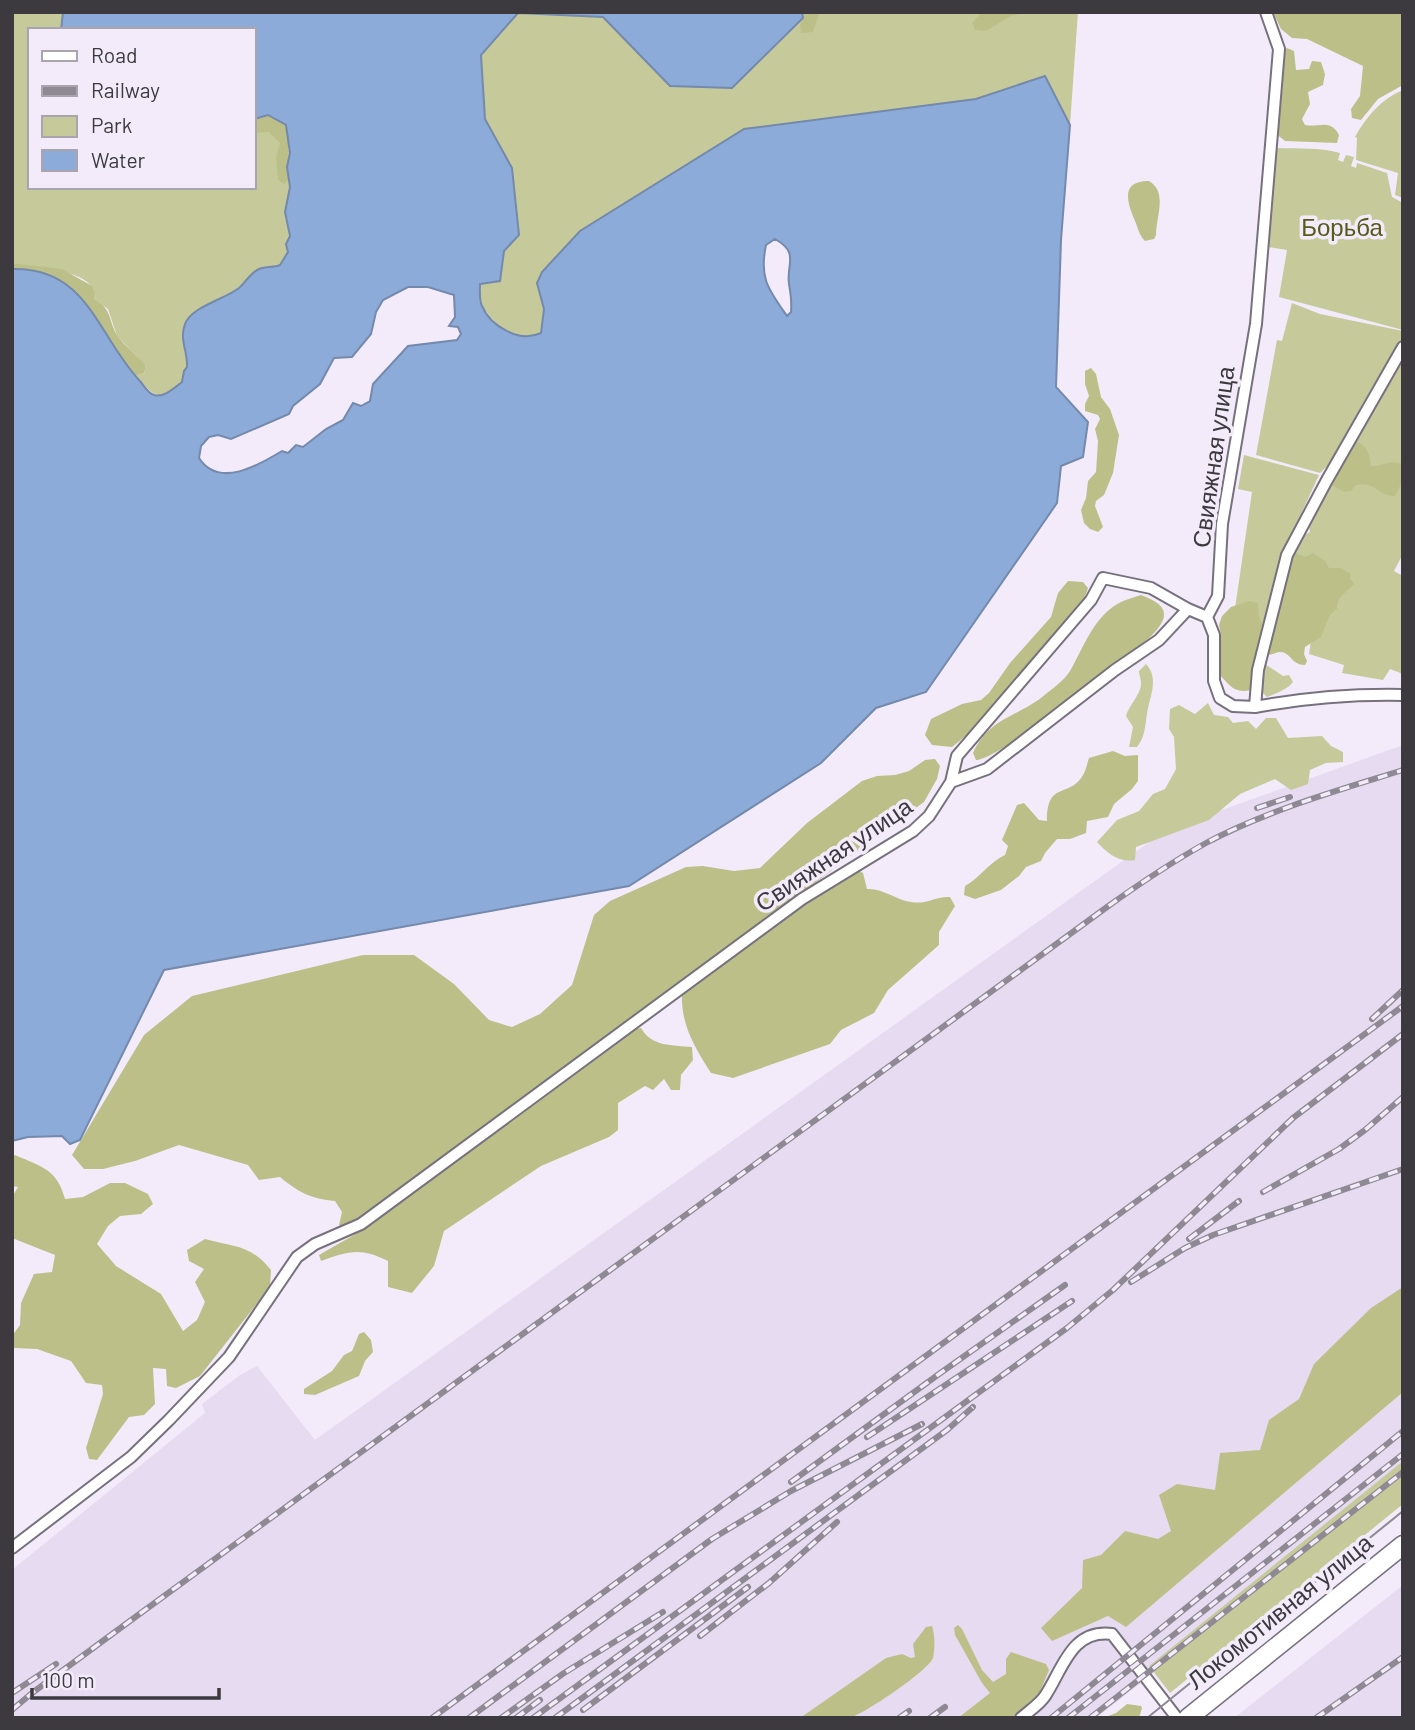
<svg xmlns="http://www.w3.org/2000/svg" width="1415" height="1730" font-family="Barlow,sans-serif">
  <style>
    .built { fill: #e6dbf0 }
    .green { fill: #c6ca9b }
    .forest { fill: #bcc088 }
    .water { fill: #8cabd9; stroke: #7489ab; stroke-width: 2; fill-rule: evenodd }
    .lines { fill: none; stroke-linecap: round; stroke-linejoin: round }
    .street-casing { stroke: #77717d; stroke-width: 14 }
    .primary-casing { stroke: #77717d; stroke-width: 21 }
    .street { stroke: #fff; stroke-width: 10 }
    .primary { stroke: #fff; stroke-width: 18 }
    .tram { stroke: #8e8993; stroke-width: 2 }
    .rail-casing { stroke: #8e8993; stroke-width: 6 }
    .rail { stroke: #f3ebfa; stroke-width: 3.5; stroke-dasharray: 10; stroke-linecap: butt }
    .labels { text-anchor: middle; stroke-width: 7; stroke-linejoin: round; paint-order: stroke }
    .park-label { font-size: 24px; fill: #575a1a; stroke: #f3ebfa }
    .street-label { font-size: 24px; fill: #3c393f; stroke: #f3ebfa }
  </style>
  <rect width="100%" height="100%" fill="#f3ebfa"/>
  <!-- built -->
  <path class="built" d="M1403,745V1478L1096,1718H12V1570L205,1413L202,1404L240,1375L257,1366L315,1440L1166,830Z
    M1403,1585V1718H1234Z"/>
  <!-- green -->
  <path class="green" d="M12,12H63L61,30H30V187H254V119L268,115L290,153L287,167L290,187L285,212L290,236L286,244L288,252L280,265L262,267L254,272L239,288L217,299L205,308L184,352L188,359L187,367L184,371L182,382C157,403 155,397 136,376L144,373L146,366L117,336L108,309L94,299C100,269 31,267 12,263Z
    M802,12H1078L1070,125L1044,77L976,99L744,129L580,231L542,272L537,283L544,309L541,333L531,338L506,331L496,324L481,305L480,283L500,281L504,251L519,235L512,168L485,119L481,55L518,13L603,17L670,86L731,88L802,18Z
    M1403,90V198L1395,195L1398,173L1356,160L1357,138L1355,137C1366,117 1381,99 1403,90Z
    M1277,148C1299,149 1318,147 1340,153L1338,160L1343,162L1346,155L1354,157L1351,166L1356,168L1357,163L1387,173L1392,197L1403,203V330L1279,297L1287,250L1268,247Z
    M1292,303L1320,314L1403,331V340L1371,389L1329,464L1320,473L1256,455L1277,340L1282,341Z
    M1403,361V554L1394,571L1403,576V674L1390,669L1383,680L1342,673L1344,665L1309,654L1313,627L1290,560L1301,537L1310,532L1309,526L1363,423Z
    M1244,455L1319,475L1283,553L1279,576L1263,628L1233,622L1252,492L1238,489Z
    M1146,664C1160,679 1149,698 1147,714C1145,727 1145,737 1137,747H1129L1133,727L1126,716C1129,705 1142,693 1141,683C1141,679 1139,675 1139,671Z
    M1265,664L1283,676L1289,675L1293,682C1287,690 1276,693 1267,697L1260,690L1263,665Z
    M1208,703L1214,715L1228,717L1233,723L1248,721L1256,729L1266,718H1276L1288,738L1322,736L1331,746L1343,752V762L1326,763L1310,770L1308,784L1291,790L1275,779L1240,794L1209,820L1136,847L1135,860C1119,863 1107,853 1097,842L1117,820L1139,811L1153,794L1165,789L1176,769L1174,737L1169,729L1170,709L1179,705L1195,714Z
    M1403,1461V1504L1170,1693L1149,1666Z"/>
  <!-- forest -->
  <path class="forest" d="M805,12H820L813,32L801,33L800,25Z
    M982,12H1029L1011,16L986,31L975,30L972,23Z
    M1273,12H1403V85L1378,99L1361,120L1352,118L1351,109L1360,96L1363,66L1307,39L1292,38L1281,29Z
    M1287,48L1294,51L1296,70L1309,69L1312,61L1321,62L1325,74L1323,85L1308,92L1310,104L1302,119L1305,125C1319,128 1330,118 1339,135L1337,143L1285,141L1275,133C1277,105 1282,80 1282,52Z
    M268,115L286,125C291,144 287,160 289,179L284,184L278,180L276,157L280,143L269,132L254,133V119Z
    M1149,181C1168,192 1156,217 1156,235L1154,239L1145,241C1139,235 1138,228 1135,221C1127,202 1120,181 1149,181Z
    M12,263L62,269L92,286L95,293L94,299C114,310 107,321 119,338C127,348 138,356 146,366L144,373L136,376C98,331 84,268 12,269Z
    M1091,368L1096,374L1101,397L1110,409L1119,435L1113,473L1104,495L1096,501L1095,506L1103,527L1098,532L1090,529L1084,523L1081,510L1086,498L1088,481L1096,472L1098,441L1095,429L1100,419L1098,415L1085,411V404L1089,396L1085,384V371Z
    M1357,442C1367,445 1370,456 1371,466C1385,467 1386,459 1403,464V480L1395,496C1378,497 1376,481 1356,485L1351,491L1344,492L1332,485L1341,463Z
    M1292,551L1305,557L1313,553L1325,561L1329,568H1341L1351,574L1350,579L1354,584C1347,593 1337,595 1337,609L1330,615L1321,637L1305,647L1304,654L1307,661L1305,665C1291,665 1291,652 1280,652C1276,652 1272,655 1268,655L1265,652L1279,602L1285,589L1283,585Z
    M1068,581L1083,582L1088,588L1085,597L968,734L952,747L932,745L925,735L931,719L962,704L981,700L989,693L1010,663L1051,617L1058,593Z
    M1141,595C1172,606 1169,619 1148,639C1120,661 1001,759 976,760L973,753C990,716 1020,717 1047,693C1055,687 1065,679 1070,671C1084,647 1094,615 1121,602C1127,599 1135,597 1141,595Z
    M1249,601L1258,603L1259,617L1262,624L1255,678L1251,690C1233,694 1229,684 1218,673L1219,666L1218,648L1221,635L1219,625L1222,616L1231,607Z
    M1113,751L1125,756L1138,755V781L1132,789L1114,804L1108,817L1087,821L1086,833L1070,839H1057L1045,853L1041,861L1026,867L1019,876L1001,890L975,899L964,895L965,886C981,877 988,863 1005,855L1008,846L1002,840L1017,805L1024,803L1039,820L1047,821C1047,780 1069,799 1083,775C1086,770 1087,764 1089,758Z
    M935,759L940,766L937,779L924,802C731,944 540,1090 345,1230L339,1225L342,1212L335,1201C311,1199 298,1192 280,1177L259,1180L248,1165L179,1145L135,1161L103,1169H84L72,1155L144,1035L192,996L363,955H414L454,984L489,1020L512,1027L540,1014L572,985L594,915L610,901L686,867L703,866L734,871L760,868L807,823L862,781L877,776L895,775L909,771L925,760Z
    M858,870L863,873L867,889C883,888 896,900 911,902C927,905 935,896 950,897L955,906L939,932V945L888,990L874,1013L841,1030L830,1044L733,1078L711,1073C695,1048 681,1025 682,995L850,871Z
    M641,1028C652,1047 672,1045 692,1047L693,1060L681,1075L680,1090H671L664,1079L653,1090L645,1086L618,1103V1130L609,1137L541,1166L444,1231L434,1266L412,1293L388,1287V1261C360,1247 349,1251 321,1261L319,1255L359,1232L634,1029Z
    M15,1155C42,1167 57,1169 65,1199L83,1197L110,1183H125L148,1194L153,1204L141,1214L120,1216L108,1226L97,1244L116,1266L161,1294L183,1331L197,1320L205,1302L195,1282L204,1269L189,1261L187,1250L205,1239C235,1247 251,1245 271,1270L270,1287L200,1376L176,1388L167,1386L166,1369L153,1368L155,1404L144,1415L129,1417L97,1460L89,1459L86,1448L103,1394L102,1385L86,1383L71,1361L37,1349L14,1348L12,1336L20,1325L21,1303L34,1274L52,1272L55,1255L12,1238V1197L18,1187L12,1186V1157Z
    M1403,1287V1392L1126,1627L1108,1616L1052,1641L1041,1628L1082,1588L1083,1560L1101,1555L1125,1531L1158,1539L1171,1531L1159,1495L1177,1484L1215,1490L1220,1453L1260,1450L1269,1420L1299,1399L1314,1364L1371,1308Z
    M364,1332L371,1340L373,1352L365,1361L359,1376L315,1395L304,1394V1389L332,1371L344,1355L352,1351L359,1334Z
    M958,1625L962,1629L982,1670L993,1682L1006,1674V1659L1011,1652L1046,1664L1049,1670L1039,1694L1014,1716L1010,1718H958L990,1693L982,1683L955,1635L954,1628Z
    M932,1626C935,1634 935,1649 933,1658C928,1671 863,1715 849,1718C835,1721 815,1718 800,1718L886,1658L902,1654L911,1658L915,1657L913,1644L926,1627Z
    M1127,1704L1141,1706L1142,1708L1139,1718H1103L1116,1713Z"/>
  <!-- water -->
  <path class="water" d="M63,12H802L803,18L732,88L670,86L603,17L518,13L481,55L485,119L512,168L519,235L504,251L500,281L480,284C480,290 479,300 482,306C491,327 520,343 541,333L544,309L537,283L542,272L580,231L744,129L976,99L1045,76L1070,125L1061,240L1056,387L1088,422L1083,457L1061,466L1057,503L926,692L876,708L821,763L629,886L164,970L80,1140L70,1144L62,1136L28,1137L12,1141V269C88,267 97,335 139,380C144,385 147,393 154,395C164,398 174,388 182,382L184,371L187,367C188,352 179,340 185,324C191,307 225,299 239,288C246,282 250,273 259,269C266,266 273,268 280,265L288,252L286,244L290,236L285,212L290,187L287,167L290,153L286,125L268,115L254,119V30H61ZM775,239C800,253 786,264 789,284C791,297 792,299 791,312L787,316C768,289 759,278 766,245ZM408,287H428L454,295L455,317L449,326L458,327L461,334L457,340L408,346L373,384L370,401L361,406L353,403L343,420L326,429L303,447L296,445L288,453L282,451C259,465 219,489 199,458L201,446L209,437L218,435L231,439L289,414L293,406L320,384L334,358L352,357L371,334L376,312L383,300Z"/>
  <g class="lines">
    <!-- street casing -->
    <g class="street-casing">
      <path id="street" d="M1207,617L1218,596L1222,524L1256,324L1279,49L1266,12
        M1207,617L1214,635V681L1220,698L1233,706L1255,707L1258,670L1287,555L1327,480L1403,347
        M1255,707C1304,698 1353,694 1403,695
        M951,782L987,769L1115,670L1159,640L1188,609
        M12,1548L131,1457L169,1420L229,1357L297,1257L315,1244L361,1224L802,899L913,831L929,816L951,782L957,756L1091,600L1103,578L1151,588L1188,609L1207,617
        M1021,1718C1029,1711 1040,1704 1045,1696C1063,1669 1071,1629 1112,1634L1177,1718"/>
    </g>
    <!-- primary casing -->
    <g class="primary-casing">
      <path id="primary" d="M1188,1718L1403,1545"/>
    </g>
    <!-- street -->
    <use href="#street" class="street"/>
    <!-- primary -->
    <use href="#primary" class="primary"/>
    <!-- tram -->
    <path class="tram" d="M1147,1718L1403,1511"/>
    <!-- rail casing -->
    <g class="rail-casing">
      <path id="rail" d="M1257,808L1290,797
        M1372,1019L1403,990
        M1263,1192L1339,1149L1365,1130L1403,1097
        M1189,1239L1239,1201
        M1131,1282L1185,1248L1213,1235L1403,1169
        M867,1437L1072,1301
        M791,1482L939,1374L1065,1285
        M700,1636L769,1583L837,1522
        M12,1693L56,1664
        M12,1710L32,1693L134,1618L1107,907C1139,884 1172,862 1206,843C1268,810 1336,791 1403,770
        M583,1710L748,1587
        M432,1718L1403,1006
        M469,1718L712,1539L791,1491L922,1424
        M501,1718L564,1673L663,1612
        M516,1718L540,1700
        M533,1718L1067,1328L1113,1290L1293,1118L1403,1034
        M555,1718L947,1430L973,1407
        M899,1718L909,1711
        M930,1718L945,1707
        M1051,1718L1403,1431
        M1068,1718L1403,1454
        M1090,1718L1403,1472
        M1316,1718L1403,1657"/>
    </g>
    <!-- rail -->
    <use href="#rail" class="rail"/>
  </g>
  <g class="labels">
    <!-- park labels -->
    <g class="park-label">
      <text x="1342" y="236">Борьба</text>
    </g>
    <!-- street labels -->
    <g class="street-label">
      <text transform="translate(1214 457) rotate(-82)" y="8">Свияжная улица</text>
      <text transform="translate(834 855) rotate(-34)" y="8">Свияжная улица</text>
      <text transform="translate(1280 1612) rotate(-39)" y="8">Локомотивная улица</text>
    </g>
  </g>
  <!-- border -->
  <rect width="1415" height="1730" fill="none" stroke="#3c393f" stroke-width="28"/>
  <!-- legend -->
  <rect x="28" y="28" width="228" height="161" fill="#f3ebfa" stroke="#aaa4af" stroke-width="2"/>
  <rect x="42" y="51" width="35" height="10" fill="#ffffff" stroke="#aaa4af" stroke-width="2"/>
  <text x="91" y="63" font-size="21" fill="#3c393f">Road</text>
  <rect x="42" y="86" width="35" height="10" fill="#8e8993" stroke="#aaa4af" stroke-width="2"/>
  <text x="91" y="98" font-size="21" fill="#3c393f">Railway</text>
  <rect x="42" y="116" width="35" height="21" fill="#c6ca9b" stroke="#aaa4af" stroke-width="2"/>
  <text x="91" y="133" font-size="21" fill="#3c393f">Park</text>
  <rect x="42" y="150" width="35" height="21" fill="#8cabd9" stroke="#aaa4af" stroke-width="2"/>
  <text x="91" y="168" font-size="21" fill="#3c393f">Water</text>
  <!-- scale -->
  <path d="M32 1688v10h187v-10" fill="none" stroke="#3c393f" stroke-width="3.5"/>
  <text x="42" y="1688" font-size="21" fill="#3c393f" stroke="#f3ebfa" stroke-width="5" paint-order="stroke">100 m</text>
</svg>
